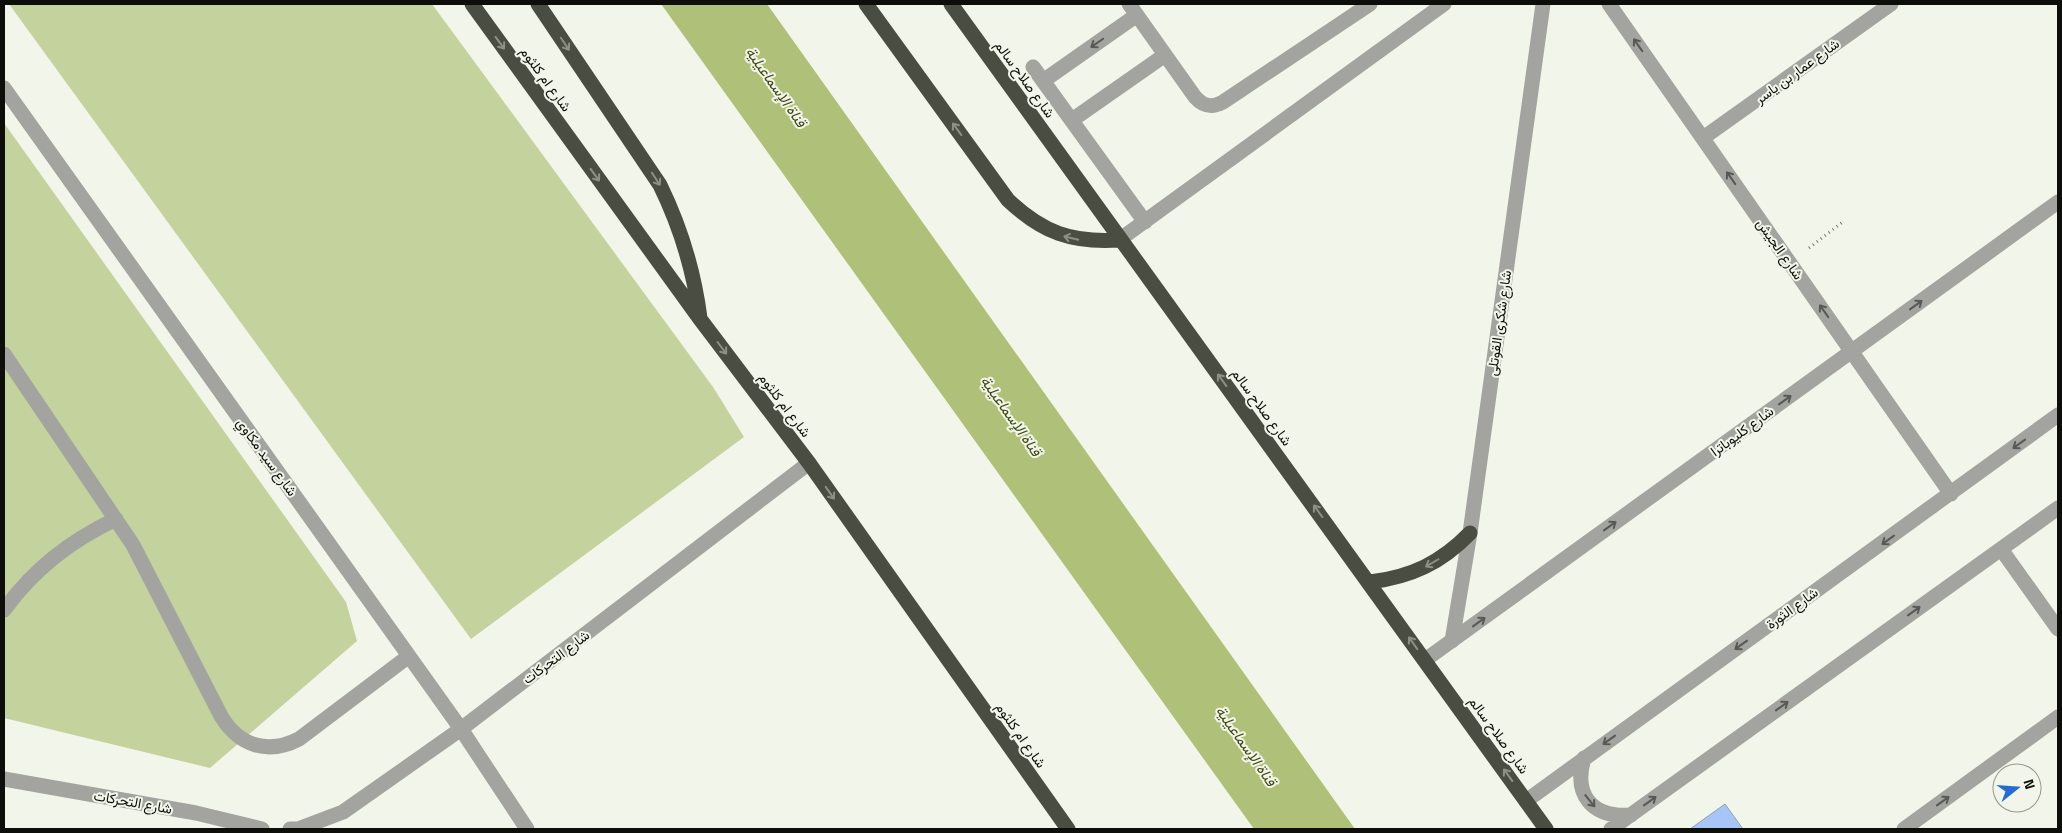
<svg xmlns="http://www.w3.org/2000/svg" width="2062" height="833" font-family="'Titillium Web',Vazirmatn,sans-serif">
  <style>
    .green { fill: #c4d29e }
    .water { fill: #afc179 }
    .building { fill: #a7c6f7; stroke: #989faa }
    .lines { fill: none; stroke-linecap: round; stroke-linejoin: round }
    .path { stroke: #767870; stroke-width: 3; stroke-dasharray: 1 4; stroke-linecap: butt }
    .minor { stroke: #a3a49f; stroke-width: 15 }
    .highway { stroke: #4a4d42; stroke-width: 15 }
    .oneway { stroke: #8d9085 }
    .oneway2 { stroke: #585954 }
    .labels { text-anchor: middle; stroke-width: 4; stroke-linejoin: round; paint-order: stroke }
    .street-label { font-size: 14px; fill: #0d0e0a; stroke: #f2f5e9 }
    .water-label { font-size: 15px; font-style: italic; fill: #3e4813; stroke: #f2f5e9 }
  </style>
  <rect width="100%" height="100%" fill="#f2f5e9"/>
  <!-- green -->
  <path class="green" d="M9,4H432L713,387L744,437L471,639Z
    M4,123L346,602L357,641L210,768L4,718Z"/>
  <!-- water -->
  <path class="water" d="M661,4H767L1355,829H1254Z"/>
  <!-- building -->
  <path class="building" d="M1725,804L1743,829H1690Z"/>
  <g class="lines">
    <!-- path -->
    <path class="path" d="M1809,248L1844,221"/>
    <!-- minor -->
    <path class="minor" d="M1129,4L1195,97C1204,107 1212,108 1223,102L1370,4
      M1609,4L1951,494
      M1033,67L1145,222
      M1043,81L1137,15
      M4,88L461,729L527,829
      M1072,120L1165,55
      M1703,138L1891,4
      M1119,240L1444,4
      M4,354L133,545L221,716C239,746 268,755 299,739L409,656
      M2001,549L2058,629
      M4,610C34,569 70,541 116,519
      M1452,641L1470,533L1543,4
      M1425,660L2058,202
      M1584,758C1573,795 1592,818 1631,815
      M4,779L196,813L262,829
      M1526,801L2058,415
      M290,829H298L343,812L461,729L809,463
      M1611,829L2058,508
      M1904,829L2058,717"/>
    <!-- highway -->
    <path class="highway" d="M472,4L700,319L809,463L1068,829
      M538,4L660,185C681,228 694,271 700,318
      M866,4L1008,200C1043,233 1072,243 1119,240
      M951,4L1546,829
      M1370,582C1411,577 1441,563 1470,533"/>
  </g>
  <!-- one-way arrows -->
  <defs><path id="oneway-shaft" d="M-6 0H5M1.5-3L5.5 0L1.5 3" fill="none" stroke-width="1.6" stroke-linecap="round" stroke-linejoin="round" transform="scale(1.25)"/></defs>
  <g class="oneway">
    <use href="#oneway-shaft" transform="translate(500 43) rotate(54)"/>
    <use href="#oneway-shaft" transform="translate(565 44) rotate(56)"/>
    <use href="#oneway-shaft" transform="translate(957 129) rotate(-126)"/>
    <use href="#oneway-shaft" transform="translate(595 175) rotate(54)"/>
    <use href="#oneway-shaft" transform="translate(656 179) rotate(57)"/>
    <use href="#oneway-shaft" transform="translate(1071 238) rotate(-166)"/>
    <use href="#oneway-shaft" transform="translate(722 348) rotate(53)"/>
    <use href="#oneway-shaft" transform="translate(1222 380) rotate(-126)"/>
    <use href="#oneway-shaft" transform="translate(830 493) rotate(55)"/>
    <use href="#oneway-shaft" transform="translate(1318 511) rotate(-126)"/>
    <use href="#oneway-shaft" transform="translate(1432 563) rotate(150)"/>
    <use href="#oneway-shaft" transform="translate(1413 643) rotate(-125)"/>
    <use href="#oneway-shaft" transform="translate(1508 775) rotate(-126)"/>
  </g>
  <g class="oneway2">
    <use href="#oneway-shaft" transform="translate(1097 43) rotate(145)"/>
    <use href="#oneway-shaft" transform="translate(1638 45) rotate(-125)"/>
    <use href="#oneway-shaft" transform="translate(1731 178) rotate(-125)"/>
    <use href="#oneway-shaft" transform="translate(1916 305) rotate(-36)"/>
    <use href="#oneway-shaft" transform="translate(1824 311) rotate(-125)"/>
    <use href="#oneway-shaft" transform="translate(1785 400) rotate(-36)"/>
    <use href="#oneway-shaft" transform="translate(2019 444) rotate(144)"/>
    <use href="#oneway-shaft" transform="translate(1610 526) rotate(-36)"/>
    <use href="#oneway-shaft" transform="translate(1888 540) rotate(144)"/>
    <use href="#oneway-shaft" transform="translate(1914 611) rotate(-36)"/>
    <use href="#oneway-shaft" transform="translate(1479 622) rotate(-36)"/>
    <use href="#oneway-shaft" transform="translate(1741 645) rotate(144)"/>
    <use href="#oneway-shaft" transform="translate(1782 706) rotate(-36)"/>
    <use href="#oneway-shaft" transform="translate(1609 740) rotate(144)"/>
    <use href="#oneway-shaft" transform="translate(1590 801) rotate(51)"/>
    <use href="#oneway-shaft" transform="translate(1650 801) rotate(-36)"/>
    <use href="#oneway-shaft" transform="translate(1943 801) rotate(-36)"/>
  </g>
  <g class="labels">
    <!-- street labels -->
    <g class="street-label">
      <text transform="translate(1797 71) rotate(-36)" y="5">شارع عمار بن ياسر</text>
      <text transform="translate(546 79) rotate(54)" y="5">شارع ام كلثوم</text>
      <text transform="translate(1025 79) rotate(54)" y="5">شارع صلاح سالم</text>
      <text transform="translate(1780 249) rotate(55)" y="5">شارع الجيش</text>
      <text transform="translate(1499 323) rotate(-82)" y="5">شارع شكرى القوتلى</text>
      <text transform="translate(785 405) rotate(53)" y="5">شارع ام كلثوم</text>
      <text transform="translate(1262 407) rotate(54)" y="5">شارع صلاح سالم</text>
      <text transform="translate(1742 431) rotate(-36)" y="5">شارع كليوباترا</text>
      <text transform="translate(267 457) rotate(54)" y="5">شارع سيد مكاوي</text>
      <text transform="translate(1792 608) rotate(-36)" y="5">شارع الثورة</text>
      <text transform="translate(556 657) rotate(-37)" y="5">شارع التحركات</text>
      <text transform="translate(1021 735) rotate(55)" y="5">شارع ام كلثوم</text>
      <text transform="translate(1499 735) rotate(54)" y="5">شارع صلاح سالم</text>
      <text transform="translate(133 802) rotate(10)" y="5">شارع التحركات</text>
    </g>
    <!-- water labels -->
    <g class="water-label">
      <text transform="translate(776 87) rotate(55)" y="5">قناة الإسماعيلية</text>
      <text transform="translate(1011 416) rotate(55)" y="5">قناة الإسماعيلية</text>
      <text transform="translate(1246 746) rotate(55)" y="5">قناة الإسماعيلية</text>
    </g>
  </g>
  <!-- border -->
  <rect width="2062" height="833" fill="none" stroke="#0d0e0a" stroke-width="10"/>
  <!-- north arrow -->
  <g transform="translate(2017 788) rotate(73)"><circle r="24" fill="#f2f5e9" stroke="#969990"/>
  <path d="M0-4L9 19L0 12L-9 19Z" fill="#256bd7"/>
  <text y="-8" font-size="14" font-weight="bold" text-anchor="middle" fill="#0d0e0a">N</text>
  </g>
</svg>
